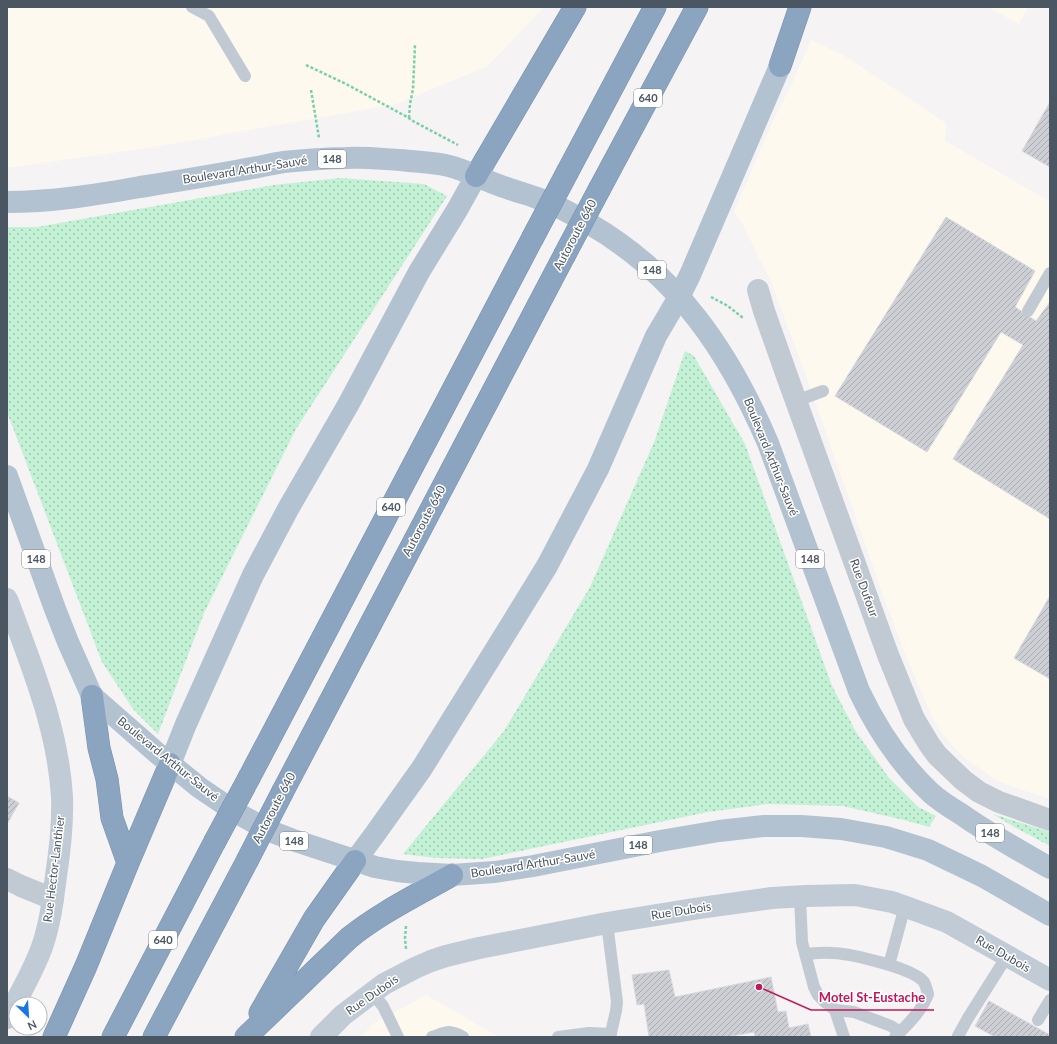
<svg xmlns="http://www.w3.org/2000/svg" width="1057" height="1044" font-family="Lato,sans-serif">
  <style>
    .commercial { fill: #fdf9ef }
    .grass { fill: url(#grass-dots) }
    .building { fill: url(#building-hatch); stroke: #d7d9de }
    .lines { fill: none; stroke-linecap: round; stroke-linejoin: round }
    .highway-casing { stroke: #7690ad; stroke-width: 23 }
    .path { stroke: #7ad0a6; stroke-width: 2.5; stroke-dasharray: 3 2; stroke-linecap: butt }
    .lane { stroke: #c1cad2; stroke-width: 12 }
    .street { stroke: #c1cad2; stroke-width: 22 }
    .secondary { stroke: #c1cbd6; stroke-width: 22 }
    .primary { stroke: #b3c2d1; stroke-width: 22 }
    .highway { stroke: #8ba5c1; stroke-width: 22 }
    .highway-bridge-casing { stroke: #7690ad; stroke-width: 23; stroke-linecap: butt }
    .highway-bridge { stroke: #8ba5c1; stroke-width: 22 }
    .labels { text-anchor: middle; stroke-width: 3; stroke-linejoin: round; paint-order: stroke }
    .shield { fill: #fff; stroke: #808990; stroke-width: 1 }
    .shield-label { font-size: 11px; font-weight: bold; fill: #4a5661 }
    .street-label { font-size: 12px; fill: #4a5661; stroke: #fff }
    .leader { fill: none; stroke: #c2185b; stroke-width: 1.5 }
    .callout-dot { fill: #c2185b; stroke: #fff; stroke-width: 1.5 }
    .callout-label { font-size: 13px; text-anchor: middle; font-weight: bold; fill: #c2185b; stroke: #fff; stroke-width: 3; stroke-linejoin: round; paint-order: stroke }
  </style>
  <defs>
    <pattern id="grass-dots" width="8" height="8" patternUnits="userSpaceOnUse"><rect width="8" height="8" fill="#c3f1d5"/><path d="M2 2h.1M6 6h.1" fill="none" stroke="#a0c6b0" stroke-width="1.8" stroke-linecap="round"/></pattern>
    <pattern id="building-hatch" width="6" height="6" patternUnits="userSpaceOnUse"><rect width="6" height="6" fill="#cdcfd5"/><path d="M-1 1l2-2M0 6l6-6M5 7l2-2" fill="none" stroke="#a8abb0"/></pattern>
  </defs>
  <rect width="100%" height="100%" fill="#f5f3f3"/>
  <!-- commercial -->
  <path class="commercial" d="M7,7H544L488,66L396,104L154,147L7,168Z
    M988,7H1028L1019,24Z
    M811,40L845,56L946,123L945,141L949,143L1050,202V799L1013,787L998,781L979,768L965,758L953,746L942,733L933,719L907,658L884,598L805,373L771,282L743,225L734,212L771,125L793,81Z
    M426,995L499,1037H361L373,1024Z"/>
  <!-- grass -->
  <path class="grass" d="M340,178L424,184L447,196L296,429L204,613L158,734L133,709L102,662L7,412V227H37L274,185Z
    M685,351L694,356L745,444L832,686L856,732L889,778L918,807L936,816L929,827L904,820L843,806L768,804L708,812L482,859L437,858L403,854L504,731L590,587L655,440Z
    M993,814L1050,832V846L1016,828Z"/>
  <!-- building -->
  <path class="building" d="M1050,102V167L1022,151Z
    M946,217L1035,271L1015,307L1036,321L1050,302V519L953,459L1023,345L1001,332L927,452L835,396Z
    M1050,596V679L1014,658Z
    M7,796L19,803L7,824Z
    M669,970L675,997L771,977L778,1012L786,1011L789,1028L808,1024L811,1037H755L754,1032L727,1037H649L644,1004L637,1005L632,975Z
    M989,1001L1050,1035V1037H995L975,1026Z"/>
  <g class="lines">
    <!-- highway casing -->
    <g class="highway-casing">
      <path id="highway" d="M780,66L800,7
        M568,171L655,7
        M476,176L575,7
        M600,188L697,7
        M92,696L99,748L107,779L112,818L128,863
        M250,776L532,239
        M283,791L564,256
        M260,1013L314,919L355,861
        M54,1037L86,966L128,863L170,764
        M113,1037L214,843
        M154,1037L247,861
        M246,1037L349,938C380,913 417,895 452,875"/>
    </g>
    <!-- path -->
    <path class="path" d="M306,65L346,84L409,118L411,120L458,145
      M311,90L319,138
      M409,118L410,104L413,89L415,45
      M711,297L728,306L743,318
      M406,926L405,938L406,949"/>
    <!-- lane -->
    <path class="lane" d="M192,7L209,16L245,76
      M1028,311L1050,273
      M796,401L823,391
      M800,897L802,942L814,987L818,995L825,1002L835,1010L854,1012L891,1026L900,1032
      M607,923L617,1002L616,1011L610,1037
      M805,954C815,953 824,952 833,953C852,954 913,968 924,982C926,986 927,990 928,994C922,1011 908,1024 895,1037
      M889,965L905,906
      M372,993L383,1006L398,1037
      M835,1010L844,1037
      M1038,1020L1050,1000
      M432,1037C446,1032 449,1029 463,1037
      M558,1037L589,1033L611,1034
      M959,1037L958,1036L968,1018L1007,956"/>
    <!-- street -->
    <path class="street" d="M758,290L764,311L787,376L888,655L914,719L929,744L937,755L963,780L979,792L999,802L1050,820
      M7,879L21,886L53,899"/>
    <!-- secondary -->
    <path class="secondary" d="M7,599C31,664 58,728 62,797C63,824 60,850 56,876C53,900 50,924 42,947C33,972 19,995 7,1018
      M321,1037L343,1015L384,984L415,968L431,961L446,956L479,948L607,923L700,908L772,898L806,896L855,895L892,902L909,908L947,922L1050,980"/>
    <!-- primary -->
    <path class="primary" d="M7,202C52,202 95,195 140,187C173,182 207,176 241,170C255,168 270,164 284,162C305,160 326,158 347,158C364,157 382,159 400,160C416,162 433,162 449,166C469,171 487,182 507,188C517,192 527,194 537,198C555,204 572,214 588,223C677,274 729,352 768,443L859,691C877,729 900,764 931,793C940,801 951,808 961,814C989,834 1020,851 1050,868
      M7,476L55,609L68,642L92,696L157,753L200,788L237,813L255,823L275,833L296,841L375,867L397,871L417,873L452,875L495,872L533,866L660,841L719,831L764,826H801L841,829L886,837L928,850L982,876L1050,915
      M170,764L186,724L253,575L288,509L348,405L419,272L457,210L476,176
      M355,861L375,834L422,768L512,623L547,566L598,469L656,336L679,297L690,275L780,66"/>
    <!-- highway -->
    <use href="#highway" class="highway"/>
    <!-- highway-bridge casing -->
    <g class="highway-bridge-casing">
      <path id="highway-bridge" d="M532,239L568,171
        M564,256L600,188
        M214,843L250,776
        M247,861L283,791"/>
    </g>
    <!-- highway-bridge -->
    <use href="#highway-bridge" class="highway-bridge"/>
  </g>
  <g class="labels">
    <!-- shield labels -->
    <g class="shield">
      <rect x="634" y="89" width="28" height="18" rx="3"/>
      <rect x="318" y="150" width="28" height="18" rx="3"/>
      <rect x="638" y="261" width="28" height="18" rx="3"/>
      <rect x="377" y="498" width="28" height="18" rx="3"/>
      <rect x="22" y="550" width="28" height="18" rx="3"/>
      <rect x="796" y="550" width="28" height="18" rx="3"/>
      <rect x="976" y="824" width="28" height="18" rx="3"/>
      <rect x="280" y="832" width="28" height="18" rx="3"/>
      <rect x="624" y="836" width="28" height="18" rx="3"/>
      <rect x="149" y="931" width="28" height="18" rx="3"/>
    </g>
    <g class="shield-label">
      <text x="648" y="102">640</text>
      <text x="332" y="163">148</text>
      <text x="652" y="274">148</text>
      <text x="391" y="511">640</text>
      <text x="36" y="563">148</text>
      <text x="810" y="563">148</text>
      <text x="990" y="837">148</text>
      <text x="294" y="845">148</text>
      <text x="638" y="849">148</text>
      <text x="163" y="944">640</text>
    </g>
    <!-- street labels -->
    <g class="street-label">
      <text transform="translate(245 170) rotate(-9)" y="4">Boulevard Arthur-Sauvé</text>
      <text transform="translate(575 235) rotate(-62)" y="4">Autoroute 640</text>
      <text transform="translate(771 457) rotate(68)" y="4">Boulevard Arthur-Sauvé</text>
      <text transform="translate(424 521) rotate(-62)" y="4">Autoroute 640</text>
      <text transform="translate(864 588) rotate(70)" y="4">Rue Dufour</text>
      <text transform="translate(168 759) rotate(39)" y="4">Boulevard Arthur-Sauvé</text>
      <text transform="translate(274 808) rotate(-62)" y="4">Autoroute 640</text>
      <text transform="translate(533 864) rotate(-9)" y="4">Boulevard Arthur-Sauvé</text>
      <text transform="translate(54 869) rotate(-83)" y="4">Rue Hector-Lanthier</text>
      <text transform="translate(681 911) rotate(-9)" y="4">Rue Dubois</text>
      <text transform="translate(1003 954) rotate(30)" y="4">Rue Dubois</text>
      <text transform="translate(372 995) rotate(-35)" y="4">Rue Dubois</text>
    </g>
  </g>
  <!-- callouts -->
  <path class="leader" d="M759 987L811 1010H934"/>
  <circle class="callout-dot" cx="759" cy="987" r="4"/>
  <g class="callout-label">
    <text x="872" y="1002">Motel St-Eustache</text>
  </g>
  <!-- border -->
  <rect width="1057" height="1044" fill="none" stroke="#4a5661" stroke-width="16"/>
  <!-- north arrow -->
  <g transform="translate(28 1016) rotate(155)"><circle r="19" fill="#ffffff" stroke="#b7bbc0"/>
  <path d="M0-3L7 15L0 10L-7 15Z" fill="#1a73e8"/>
  <text y="-6" font-size="11" font-weight="bold" text-anchor="middle" fill="#4a5661">N</text>
  </g>
</svg>
